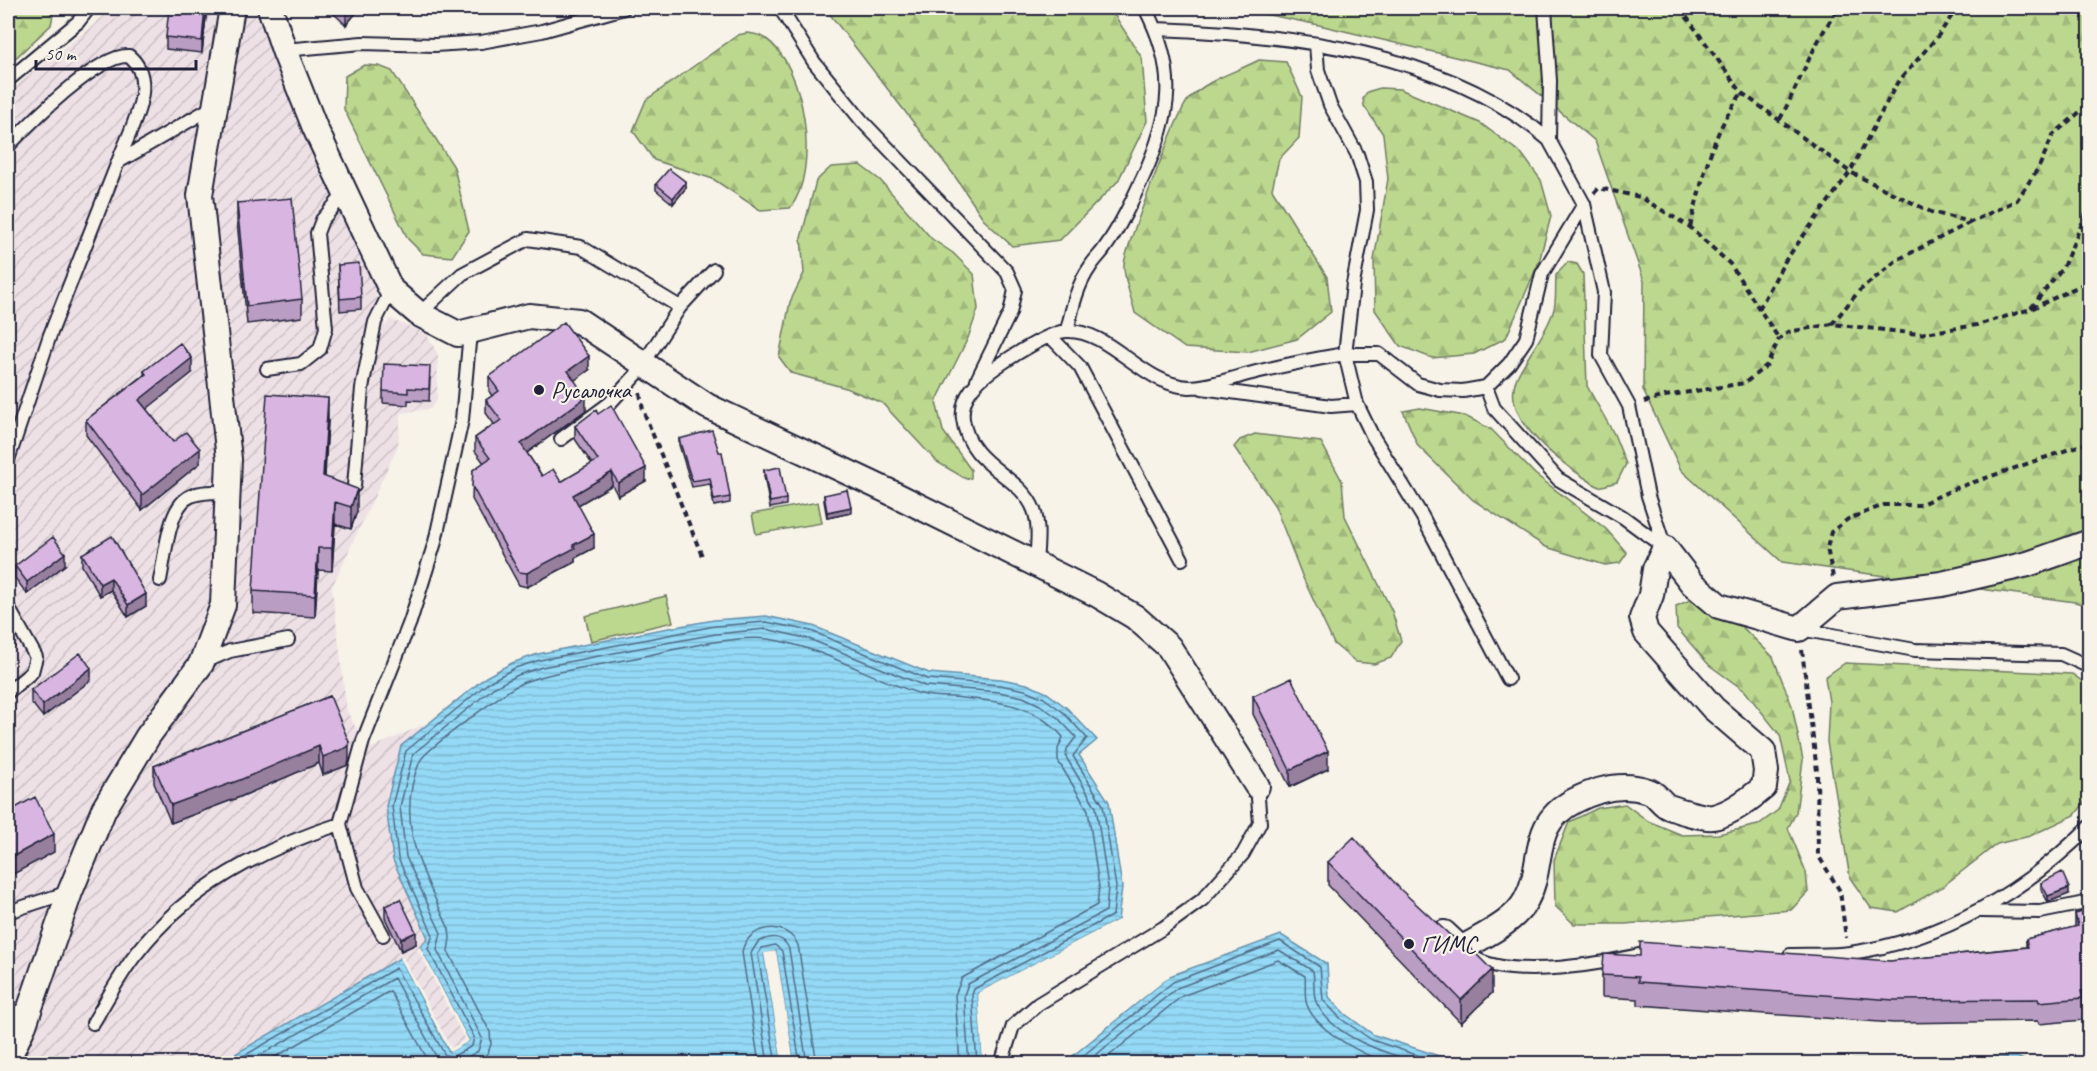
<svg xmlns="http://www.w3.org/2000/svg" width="2097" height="1071" font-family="Caveat,sans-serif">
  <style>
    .industrial { fill: url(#industrial-furrows) }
    .green { fill: #bcd78e; stroke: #6f7c64; stroke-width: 1.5 }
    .forest { fill: url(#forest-firs); stroke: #6f7c64; stroke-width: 1.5 }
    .water { fill: url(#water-rules); stroke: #6690ab; stroke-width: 1.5 }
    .pier { fill: #f7f3e8 }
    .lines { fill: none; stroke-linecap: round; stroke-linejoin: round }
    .shore { stroke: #506b86; stroke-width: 1.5 }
    .service-casing { stroke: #22223b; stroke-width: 16 }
    .minor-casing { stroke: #22223b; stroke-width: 28 }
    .path { stroke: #22223b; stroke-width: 4; stroke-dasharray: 6 4.5; stroke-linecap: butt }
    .service { stroke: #f7f3e8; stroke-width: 12 }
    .minor { stroke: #f7f3e8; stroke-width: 24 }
    .wall { fill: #ba9dc2; stroke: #22223b; stroke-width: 1.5 }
    .shaded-wall { fill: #977f9e; stroke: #22223b; stroke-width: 1.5 }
    .building { fill: #d8b6e1; stroke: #22223b; stroke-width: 1.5 }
    .poi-dot { fill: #22223b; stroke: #f7f3e8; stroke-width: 2 }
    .labels { text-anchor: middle; stroke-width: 4.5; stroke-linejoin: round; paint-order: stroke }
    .poi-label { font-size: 24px; fill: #22223b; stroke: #f7f3e8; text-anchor: start }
  </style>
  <defs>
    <pattern id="industrial-furrows" width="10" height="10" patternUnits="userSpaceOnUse" patternTransform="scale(1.5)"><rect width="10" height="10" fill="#eee1e6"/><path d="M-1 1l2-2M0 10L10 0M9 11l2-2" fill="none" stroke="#ccc1c6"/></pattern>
    <pattern id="forest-firs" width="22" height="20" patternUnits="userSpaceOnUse" patternTransform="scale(1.5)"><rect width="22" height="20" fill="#bcd78e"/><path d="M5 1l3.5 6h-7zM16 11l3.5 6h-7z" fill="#a1b87b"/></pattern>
    <pattern id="water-rules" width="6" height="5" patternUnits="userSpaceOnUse" patternTransform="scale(1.5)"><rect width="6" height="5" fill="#94d9f6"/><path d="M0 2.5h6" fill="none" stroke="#7fbad4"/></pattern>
  </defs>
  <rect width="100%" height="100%" fill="#f7f3e8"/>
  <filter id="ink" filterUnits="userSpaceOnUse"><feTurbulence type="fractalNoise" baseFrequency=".0167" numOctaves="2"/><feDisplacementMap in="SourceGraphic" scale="12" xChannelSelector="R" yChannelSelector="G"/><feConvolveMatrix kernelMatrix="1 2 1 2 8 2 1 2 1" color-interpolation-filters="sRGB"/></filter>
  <g filter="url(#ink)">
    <!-- industrial -->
    <path class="industrial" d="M114,8H170L166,49L202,53L207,8L257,14L335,205L371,276L385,326L390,319L426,333L438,355L437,400L430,409L401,413L398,446L332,587L347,711L363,741L371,748L436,719L401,746L386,806L393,860L428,938L420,947L469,1041L450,1052L400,959L218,1063L8,1064V92Z"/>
    <!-- green -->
    <path class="green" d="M818,502L822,523L756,534L752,514Z
      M666,596L673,622L591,641L585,616Z"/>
    <!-- forest -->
    <path class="forest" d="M44,8L53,15L51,25L8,65V9Z
      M825,8H1094L1115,16L1142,58L1147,121L1118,181L1060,240L1012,246L985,221L954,175Z
      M1234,8H2089V606L2075,602L1782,562L1681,470L1643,390L1644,281L1595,141L1510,70L1319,25Z
      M747,33C753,34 761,35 765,38C806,65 820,172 790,208L760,210L713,179L654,160L633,131L646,100L738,35Z
      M1259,60L1286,62L1302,97L1299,138L1279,159L1272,189L1327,277L1331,312L1297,339L1248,352L1185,348L1135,313C1132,299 1123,278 1124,264C1126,247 1178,111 1188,100C1207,79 1234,73 1259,60Z
      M364,65L379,66L392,71L454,167L469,231L452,257L423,254L408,239L344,109L345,76Z
      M1380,88L1400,89L1480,123L1522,154L1541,180L1551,216L1539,262L1506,338L1474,354L1432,358L1400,346L1375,310L1374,260L1388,179L1383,134L1364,106L1363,99L1367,92Z
      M860,165L880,180L932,239L953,253L974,274L978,309L968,338L936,402L943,431L971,470V478L966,479L937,462L882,403L846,388L791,373L779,357L790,302L804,273L801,238L816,181L831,167Z
      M1568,262L1577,264L1583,274L1587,386L1614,434L1626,464L1617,482L1599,487C1568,468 1497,421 1517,377C1528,354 1545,336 1553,312C1557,303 1555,286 1556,275Z
      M1420,408L1465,416L1491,429L1535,474L1606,529L1627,553L1620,563L1605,565L1546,547L1473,500L1418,446L1403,411Z
      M1255,434L1321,442L1342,481L1345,516L1392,611L1401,641L1391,658L1374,664L1356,662L1334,644L1303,578L1275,506L1234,447L1240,440Z
      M1690,600L1703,609L1738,623L1773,657L1792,706L1803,760L1796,813L1788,828L1806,872L1808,892L1791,910L1625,924H1574L1555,906L1554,860L1569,822L1598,808L1625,804L1648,821L1682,835L1718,834L1758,825L1778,810L1790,781L1780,735L1745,691L1709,665L1677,628L1676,606Z
      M1845,663L2072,674L2089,686V797L2075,815L2030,836L1997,844L1942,887L1898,912L1871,908L1850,878L1827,742L1829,702L1825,677Z"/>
    <!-- water -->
    <path class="water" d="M766,616L813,626L929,673L1001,679L1027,684L1047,693L1067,708L1097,740L1079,755L1109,802L1122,887L1118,920L978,993L983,1063H794L776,951L764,954L782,1063L218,1064L400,958L449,1052L469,1041L420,947L428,938L393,860L386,806L401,746L486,677L512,663L538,654L652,631L714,620Z
      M1281,935L1327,964L1329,997L1345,1014L1374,1035L1461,1063L1063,1064L1170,976Z
      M2017,1057L2030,1063H1594L1655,1059L1701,1063Z"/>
    <!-- pier -->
    <path class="pier" d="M1118,920L1120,923L981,995L986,1064L983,1063L978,993Z
      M420,947L469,1041L450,1052L400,958L403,957L451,1048L465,1040L418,949Z
      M776,951L794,1063L791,1064L774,954L767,955L785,1063H782L764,953Z
      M1168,974L1170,976L1060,1064L1062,1061Z"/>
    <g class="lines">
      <!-- shore -->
      <path class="shore" d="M230,1064L396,968L445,1055L452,1057L472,1046L474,1037L428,949L433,935L398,858L392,806L406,751L489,682L515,668L540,660L715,626L766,622L811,631L927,679L1000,685L1025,690L1044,698L1063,712L1087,738L1073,756L1103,805L1116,887L1113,915L974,989L972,995L977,1064
        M245,1064L394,978L437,1058L443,1064
        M263,1064L390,991L430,1064
        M457,1064L478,1051L482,1038L437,950L441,933L406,857L400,807L413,754L493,688L518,675L542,667L655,645L716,634L766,629L809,639L925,686L999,692L1023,697L1040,705L1058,718L1076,737L1067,749L1066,757L1096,807L1108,887L1106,911L968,984L964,995L969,1064
        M475,1064L488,1053L491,1044L490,1032L448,951L450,938L449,929C424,873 393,823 420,761C425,750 509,688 524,682C558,670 595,666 630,659C665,652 735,634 768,639C823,647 869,678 921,694C931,697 942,697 952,697C995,701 1033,702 1063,737L1058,749V761L1088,810L1099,887L1097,905L962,978L955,995L960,1064
        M759,1064L742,952C747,925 786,919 798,945L817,1064
        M768,1064L751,953L758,942C770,936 783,934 789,949L807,1064
        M776,1064L758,954L762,948L775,945L782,951L800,1064
        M1073,1064L1173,982L1280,941L1320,967L1323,1000L1341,1019L1372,1040L1443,1064
        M1085,1064L1177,988L1279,950L1313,971C1315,981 1312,995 1317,1004C1335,1039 1387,1053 1421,1064
        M1099,1064L1182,996L1278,960L1305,976C1306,985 1304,996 1307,1005C1317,1032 1365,1056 1391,1064"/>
      <!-- service casing -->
      <g class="service-casing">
        <path id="service" d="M780,8L814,62L862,121L1007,272L1015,290L1010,313L977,380
          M1545,8L1550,81L1549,140L1584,204L1604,292L1601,355L1629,406L1648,496L1665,548
          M1156,29C1288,34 1445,51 1549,140
          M1316,44L1318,70L1330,105L1357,154L1366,182L1367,210L1353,284L1345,354H1379L1418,384L1440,390L1463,391L1486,387L1509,364L1526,339L1542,274L1584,204
          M284,50L362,43L435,45L481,42L542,31L624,8
          M8,80L78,22L89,8
          M8,146C30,123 99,53 129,56C160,82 129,131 118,162
          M419,314L462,274L528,239L581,247L680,307
          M1067,331C1072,309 1077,285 1090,267C1094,260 1100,255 1104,249C1120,227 1132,201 1143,177C1172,114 1178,71 1145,8
          M1051,337L1080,367L1182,559
          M267,369L301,364L320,349L326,328L317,233L322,220L346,192
          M1486,387L1494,408L1558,479L1623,517L1665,548
          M1202,388L1331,406L1357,404
          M561,439L610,403L636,375L680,307L714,270
          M8,460L50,335L118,162L213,107
          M354,486L362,388L375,322L391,290
          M1036,564C1037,546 1040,527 1034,510C1020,474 969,467 963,419C960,396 978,380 995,368C1009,358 1051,331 1067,331C1111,330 1142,385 1189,387C1211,387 1235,377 1256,372C1285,365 1315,359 1345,354L1357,404L1372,435L1422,516L1508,679
          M160,580C165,558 168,505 191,496C202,491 217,492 228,492
          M8,607L36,657L32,672L8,692
          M1800,629L1915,650L2061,654L2090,667
          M202,663L230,651L288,640
          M1982,911L2040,912L2090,902
          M8,912L69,892
          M383,935L357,888L340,824L363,741L410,622L435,542L462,420L470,332
          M1470,955C1507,983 1613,962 1656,951
          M1790,955C1810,954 1830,956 1850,953C1943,940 2024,892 2090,826
          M8,1018L30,1005
          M93,1023C107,1000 120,974 137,953C188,887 262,849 340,824
          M1001,1064L1013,1026L1038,1004L1163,928L1202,900L1243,854L1260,823L1257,786"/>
      </g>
      <!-- minor casing -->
      <g class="minor-casing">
        <path id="minor" d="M270,8L284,50L315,128L391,290L419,314L458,334L529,316L579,321L707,406L892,493L1096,594L1135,617L1169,647L1257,786
          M1444,933L1461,949C1482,936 1514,923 1526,900C1546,864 1528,825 1574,801C1597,789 1622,782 1648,791C1657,793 1661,804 1669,807C1677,810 1706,819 1713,817C1731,814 1751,798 1764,787L1766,771L1763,751L1713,708L1646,632L1642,618L1651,595L1655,569L1665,548L1692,583L1719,606L1799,629L1837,597L1942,584L2028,564L2090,542
          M8,1059L24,1025L70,892L104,809L148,736L201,664L223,605L229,459L200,195L232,8"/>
      </g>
      <!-- path -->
      <path class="path" d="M1680,8L1742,93L1850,172L1931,212L1971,222L2017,200L2039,167L2053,135L2090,103
        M1780,119C1800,82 1814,41 1839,8
        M1594,193L1599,188L1640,197L1690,227L1730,264L1779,339
        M1690,227C1703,179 1711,133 1742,93
        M2031,308L2063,267L2090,205
        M1759,309L1785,261L1850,172L1897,83L1938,36L1957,8
        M1832,324L1859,291L1897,260L1971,222
        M640,393L643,410L702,556
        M1644,402L1665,396L1745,383L1767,365L1779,339L1788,332L1832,324L1919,334L1977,325L2031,309L2090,281
        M1833,577L1827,548L1831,532L1848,519L1884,505H1919L1954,489L2090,442
        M1802,650L1817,771L1818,855L1840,891L1846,938"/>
      <!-- service -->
      <use href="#service" class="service"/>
      <!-- minor -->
      <use href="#minor" class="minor"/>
    </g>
    <!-- wall -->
    <path class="wall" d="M207,8L202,53L166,49V37Z
      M333,8H357V12L346,25L333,13Z
      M656,184L686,188L673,204L656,190Z
      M237,203L302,299V317L247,324L237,221Z
      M338,265L361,297V309L340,311Z
      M589,370L574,380L586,410L527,453L542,476L561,482L592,464L575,439V426L646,481L618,496L612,485L578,505L594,548L575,558V562L527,587L519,585L472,499L473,470L484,463L475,451V438L494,424L486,413V400L492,396L489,391V377Z
      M144,371L192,373L146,409L173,442L200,463L142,510L86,435V420L144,375Z
      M430,378L429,401L408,400V405L383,403V391Z
      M328,420L325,477L357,511L351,529L335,524L332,571L318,570L315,617L253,613V591Z
      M679,439L730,497V503L714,506L710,484L692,487L679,445Z
      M764,470L786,499V505L770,508L764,476Z
      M824,495L851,513L827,518L824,501Z
      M82,554L146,606L128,617L111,590L100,596L82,566Z
      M65,565L27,594L15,578V566Z
      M91,680L43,717L31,702V690Z
      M330,696L349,760L348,765L323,775L319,763L240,797L171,823L154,783V766Z
      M1253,696L1328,769L1290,787L1253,714Z
      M1328,862L1492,993L1461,1023L1328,885Z
      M2041,883L2069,894L2048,902L2041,889Z
      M385,906L416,944L401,951L385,918Z
      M2090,910L2083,1020L2039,1024L2038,1021L1894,1023L1638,1005V999L1602,997V975L1640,956L1890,961L2026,947V939L2075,927V914Z"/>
    <!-- shaded-wall -->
    <path class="shaded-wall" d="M205,8H207L202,53V41Z
      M350,8H357V12L346,25V13Z
      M686,182V188L673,204V198Z
      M589,356V370L568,385V371Z
      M192,358V373L139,415V400Z
      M586,397V410L521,457V444Z
      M328,398V420L323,499V476Z
      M200,449V463L142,510V495Z
      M646,468V481L618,496V483Z
      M612,472V485L573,508V495Z
      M357,489V511L351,529V507Z
      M335,502V524L332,571V548Z
      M851,507V513L827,518V512Z
      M594,534V548L575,558V562L527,587V573L573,545Z
      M318,548V570L315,617V595Z
      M65,553V565L27,594V582Z
      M111,578V590L100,596V584Z
      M146,594V606L128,617V605Z
      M91,668V680L43,717V705Z
      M349,742V760L348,765L323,775V757Z
      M319,746V763L240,797L171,823V805Z
      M1328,751V769L1290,787V770Z
      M54,834V852L8,877V859Z
      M2069,888V894L2048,902V896Z
      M416,932V944L401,951V939Z
      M1492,970V993L1461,1023V1000Z
      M2090,989V1012L2083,1013V998L2081,991Z"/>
    <!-- building -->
    <path class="building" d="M169,8H205L202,41L166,37Z
      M340,8H350L346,13Z
      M669,169L686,182L673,198L656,184Z
      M292,198L302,299L247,306L237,203Z
      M359,263L361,297L340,299L338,265Z
      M564,322L589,356L568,371L586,397L521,444L542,476L553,469L561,482L598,460L575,426L596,410L598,414L611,405L646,468L618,483L612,472L573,495L594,534L573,545L575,548L527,573L519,572L472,486L473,470L490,458L475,438L501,420L486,400L499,391L489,377Z
      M180,343L192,358L139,400L173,442L186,432L200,449L142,495L86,420L146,374L144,371Z
      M384,364L430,366L429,389L408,388V393L383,391Z
      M267,394L328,398L323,476L357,489L351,507L335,502L332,548H318L315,595L253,591Z
      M712,430L719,452H722L730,497L714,500L710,478L692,481L679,439Z
      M780,467L786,499L770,502L764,470Z
      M847,490L851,507L827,512L824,495Z
      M112,536L146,594L128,605L111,578L100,584L82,554Z
      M53,537L65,553L27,582L15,566Z
      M80,653L91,668L43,705L31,690Z
      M1291,678L1328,751L1290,770L1253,696Z
      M330,696L349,742L348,747L323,757L319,746L240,780L171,805L154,766Z
      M35,797L54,834L8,859V812Z
      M1354,837L1401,890L1451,936L1462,940L1492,970L1461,1000L1328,862Z
      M2062,872L2069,888L2048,896L2041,883Z
      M400,899L416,932L401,939L385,906Z
      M2090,910V989L2081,991L2083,998L2039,1002L2038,999L1894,1000L1638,982V977L1602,975L1604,954L1640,956V942L1890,961L2028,947L2026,939L2078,926L2075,914Z"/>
  </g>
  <!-- markers -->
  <g class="poi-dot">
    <circle cx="539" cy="390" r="6"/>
    <circle cx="1409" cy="944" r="6"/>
  </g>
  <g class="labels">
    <!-- poi labels -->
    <g class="poi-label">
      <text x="551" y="398">Русалочка</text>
      <text x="1421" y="952">ГИМС</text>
    </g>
  </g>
  <!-- margin -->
  <rect width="2097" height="1071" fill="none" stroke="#f7f3e8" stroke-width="30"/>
  <rect x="15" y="15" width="2067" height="1041" fill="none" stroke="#22223b" stroke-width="2" filter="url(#ink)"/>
  <!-- scale -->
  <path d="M36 60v9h160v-9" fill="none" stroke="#22223b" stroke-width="3"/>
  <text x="45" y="60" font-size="18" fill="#22223b" stroke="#f7f3e8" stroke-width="4.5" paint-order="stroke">50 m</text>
</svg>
